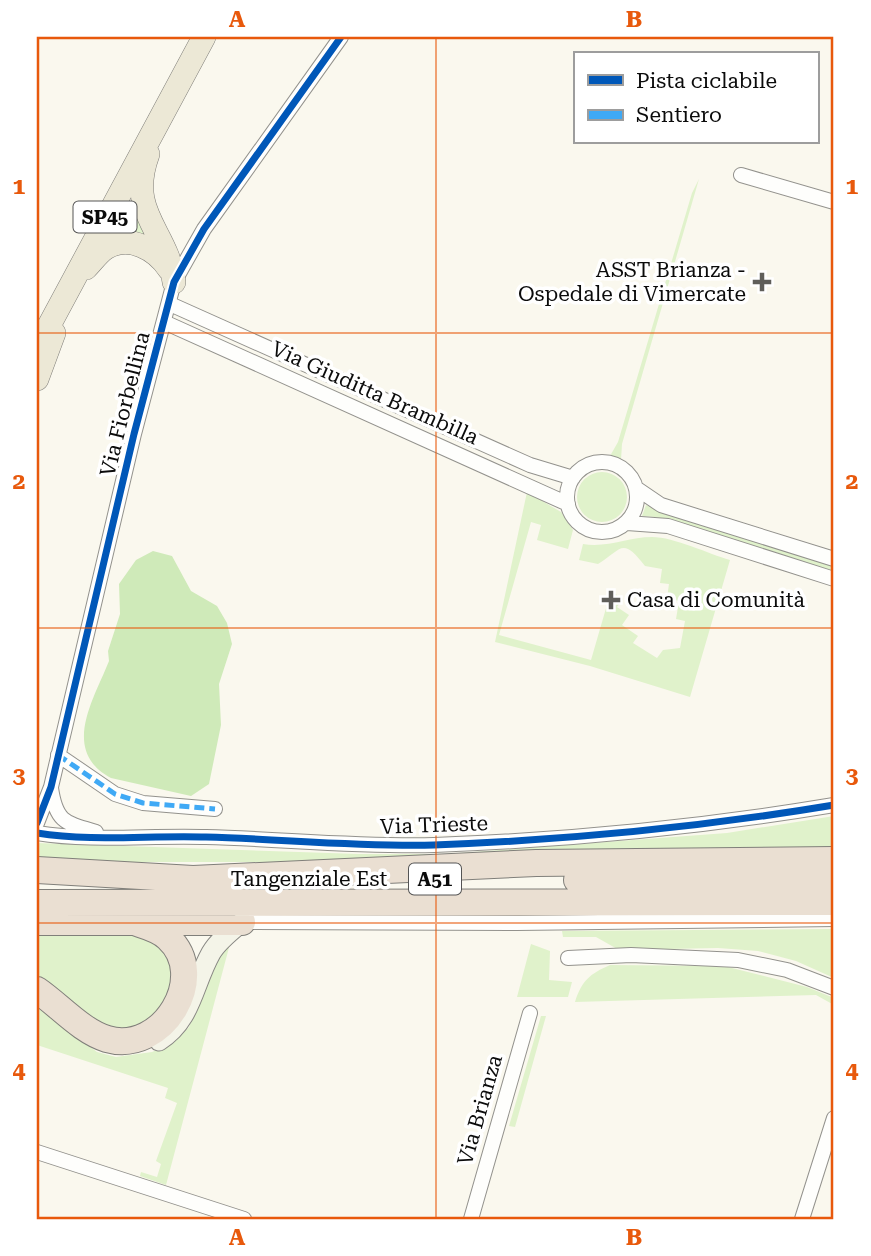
<svg xmlns="http://www.w3.org/2000/svg" width="871" height="1256" font-family="'Roboto Serif',serif">
  <style>
    .green { fill: #e0f2cb }
    .forest { fill: #cfeab9 }
    .lines { fill: none; stroke-linecap: round; stroke-linejoin: round }
    .street-casing { stroke: #93928d; stroke-width: 16 }
    .secondary-casing { stroke: #898884; stroke-width: 21 }
    .primary-casing { stroke: #807f7a; stroke-width: 24 }
    .highway-casing { stroke: #807f7a; stroke-width: 28 }
    .street { stroke: #fefefc; stroke-width: 14 }
    .secondary { stroke: #f4f4e8; stroke-width: 19 }
    .primary { stroke: #ece8d6; stroke-width: 23 }
    .highway { stroke: #eadfd2; stroke-width: 26 }
    .quiet { stroke: #3fa9f5; stroke-width: 5; stroke-dasharray: 10 5; stroke-linecap: butt }
    .cycleway-casing { stroke: #fff; stroke-width: 11 }
    .cycleway { stroke: #0057b8; stroke-width: 7 }
    .grid { fill: none; stroke: #e8590c; stroke-width: 2; stroke-opacity: 0.55 }
    .poi-dot { fill: #5f5e5a; stroke: #fff; stroke-width: 2.5 }
    .labels { text-anchor: middle; stroke-width: 7; stroke-linejoin: round; paint-order: stroke }
    .shield { fill: #fff; stroke: #545454; stroke-width: 2 }
    .shield-label { font-size: 19px; font-weight: bold; fill: #0b0b0b }
    .poi-label { font-size: 21px; fill: #0b0b0b; stroke: #fff; text-anchor: end }
    .street-label { font-size: 21px; fill: #0b0b0b; stroke: #fff }
    .neatline { fill: none; stroke: #e8590c; stroke-width: 2.5 }
    .grid-label { font-size: 23px; text-anchor: middle; font-weight: bold; fill: #e8590c }
  </style>
  <rect width="100%" height="100%" fill="#faf8ee"/>
  <!-- green -->
  <path class="green" d="M699,179L622,444L621,460L610,456L618,442L692,193Z
    M134,204L151,237L116,235Z
    M577 497a25 25 0 1 1 50 0a25 25 0 1 1-50 0Z
    M527,492L561,512L573,530L568,549L537,540L541,525L531,522L499,635L591,660L611,591L623,599L617,607L629,615L622,625L638,636L633,643L657,658L663,650L680,648L685,621L676,619L679,601L667,598L669,584L660,583L662,569L645,566C622,536 622,549 598,564L579,560L583,544C608,548 628,537 652,537C674,537 709,554 730,560L690,697L590,666L495,642Z
    M646,505L678,518L834,566V571L655,517L642,516Z
    M834,816V854L350,862H37V843L359,854H446L727,833Z
    M834,929V978L796,961L758,951L718,948L619,950L596,937H563L562,931Z
    M37,930L115,931L159,942L176,970L158,1023L110,1033L37,981Z
    M231,940L166,1185L140,1176L141,1172L157,1177L161,1164L156,1161L177,1103L165,1098L168,1088L37,1045V1005L97,1052L116,1057L152,1052L172,1043L189,1027L211,969Z
    M531,944L550,951L549,980L572,982L568,997H517Z
    M610,965L724,966L807,987L834,998V1005L816,995L575,1002C582,980 590,974 610,965Z
    M541,1016H546L515,1127L509,1126Z"/>
  <!-- forest -->
  <path class="forest" d="M153,551L172,556L191,591L217,606L227,623L232,644L219,684L221,725L209,784L191,796L111,778C60,751 94,699 109,661L108,651L120,614L119,584L136,560Z"/>
  <g class="lines">
    <!-- street casing -->
    <g class="street-casing">
      <path id="street" d="M741,175L834,202
        M170,304L530,465L573,478
        M164,322L568,504
        M567 497a35 35 0 1 1 70 0a35 35 0 1 1-70 0Z
        M636,488L661,505L834,559
        M627,523L668,526L834,579
        M58,755L115,794L143,803L215,809
        M51,788C56,822 65,823 96,832
        M37,823L51,787L134,434L174,282L204,229L341,37
        M37,833C92,842 150,835 206,837C282,839 358,847 434,845C568,840 702,827 834,805
        M242,922L517,923L834,919
        M568,958L631,955L738,960L787,970L834,988
        M37,1152L244,1219
        M471,1219L530,1013
        M802,1219L834,1118"/>
    </g>
    <!-- secondary casing -->
    <g class="secondary-casing">
      <path id="secondary" d="M159,1041C192,1020 193,985 211,953C218,941 231,931 242,922"/>
    </g>
    <!-- primary casing -->
    <g class="primary-casing">
      <path id="primary" d="M148,154C126,214 168,230 174,282
        M86,268C92,262 99,252 106,248C129,234 156,249 169,269
        M37,348L204,37
        M37,379L54,333"/>
    </g>
    <!-- highway casing -->
    <g class="highway-casing">
      <path id="highway" d="M37,870L193,879L536,863L834,860
        M577,880L834,881
        M37,903L834,902
        M37,922H242
        M37,990C59,1005 81,1031 107,1039C163,1055 210,976 168,938C159,929 146,926 134,922"/>
    </g>
    <!-- street -->
    <use href="#street" class="street"/>
    <!-- secondary -->
    <use href="#secondary" class="secondary"/>
    <!-- primary -->
    <use href="#primary" class="primary"/>
    <!-- highway -->
    <use href="#highway" class="highway"/>
    <!-- quiet -->
    <path class="quiet" d="M58,755L115,794L143,803L215,809"/>
    <!-- cycleway casing -->
    <g class="cycleway-casing">
      <path id="cycleway" d="M37,823L51,787L134,434L174,282L204,229L341,37
        M37,833C92,842 150,835 206,837C282,839 358,847 434,845C568,840 702,827 834,805"/>
    </g>
    <!-- cycleway -->
    <use href="#cycleway" class="cycleway"/>
  </g>
  <!-- grid -->
  <path class="grid" d="M436,37V1219M37,333H834M37,628H834M37,923H834"/>
  <!-- markers -->
  <g class="poi-dot">
    <path d="M758.5 271.5h7v7h7v7h-7v7h-7v-7h-7v-7h7z"/>
    <path d="M607.5 589.5h7v7h7v7h-7v7h-7v-7h-7v-7h7z"/>
  </g>
  <g class="labels">
    <!-- shield labels -->
    <g class="shield">
      <rect x="73.5" y="201.5" width="63" height="31" rx="5"/>
      <rect x="409" y="863.5" width="52" height="31" rx="5"/>
    </g>
    <g class="shield-label">
      <text x="105" y="224">SP45</text>
      <text x="435" y="886">A51</text>
    </g>
    <!-- poi labels -->
    <g class="poi-label">
      <text x="746" y="277">ASST Brianza -<tspan x="746" dy="24">Ospedale di Vimercate</tspan></text>
      <text x="627" y="607" text-anchor="start">Casa di Comunità</text>
    </g>
    <!-- street labels -->
    <g class="street-label">
      <text transform="translate(375 393) rotate(24)" y="7">Via Giuditta Brambilla</text>
      <text transform="translate(125 404) rotate(-76)" y="7">Via Fiorbellina</text>
      <text transform="translate(434 825) rotate(-2)" y="7">Via Trieste</text>
      <text x="309" y="886">Tangenziale Est</text>
      <text transform="translate(480 1110) rotate(-74)" y="7">Via Brianza</text>
    </g>
  </g>
  <!-- border -->
  <rect width="871" height="1256" fill="none" stroke="#ffffff" stroke-width="77"/>
  <!-- legend -->
  <rect x="574" y="52" width="245" height="91" fill="#ffffff" stroke="#9d9d9d" stroke-width="2"/>
  <rect x="588" y="75" width="35" height="10" fill="#0057b8" stroke="#9d9d9d" stroke-width="2"/>
  <text x="636" y="88" font-size="21" fill="#0b0b0b">Pista ciclabile</text>
  <rect x="588" y="110" width="35" height="10" fill="#3fa9f5" stroke="#9d9d9d" stroke-width="2"/>
  <text x="636" y="122" font-size="21" fill="#0b0b0b">Sentiero</text>
  <rect x="38" y="38" width="794" height="1180" class="neatline"/>
  <g class="grid-label">
    <text x="237" y="27">A</text>
    <text x="634" y="27">B</text>
    <text x="19" y="194">1</text>
    <text x="852" y="194">1</text>
    <text x="19" y="489">2</text>
    <text x="852" y="489">2</text>
    <text x="19" y="783">3</text>
    <text x="852" y="783">3</text>
    <text x="19" y="1078">4</text>
    <text x="852" y="1078">4</text>
    <text x="237" y="1245">A</text>
    <text x="634" y="1245">B</text>
  </g>
</svg>
